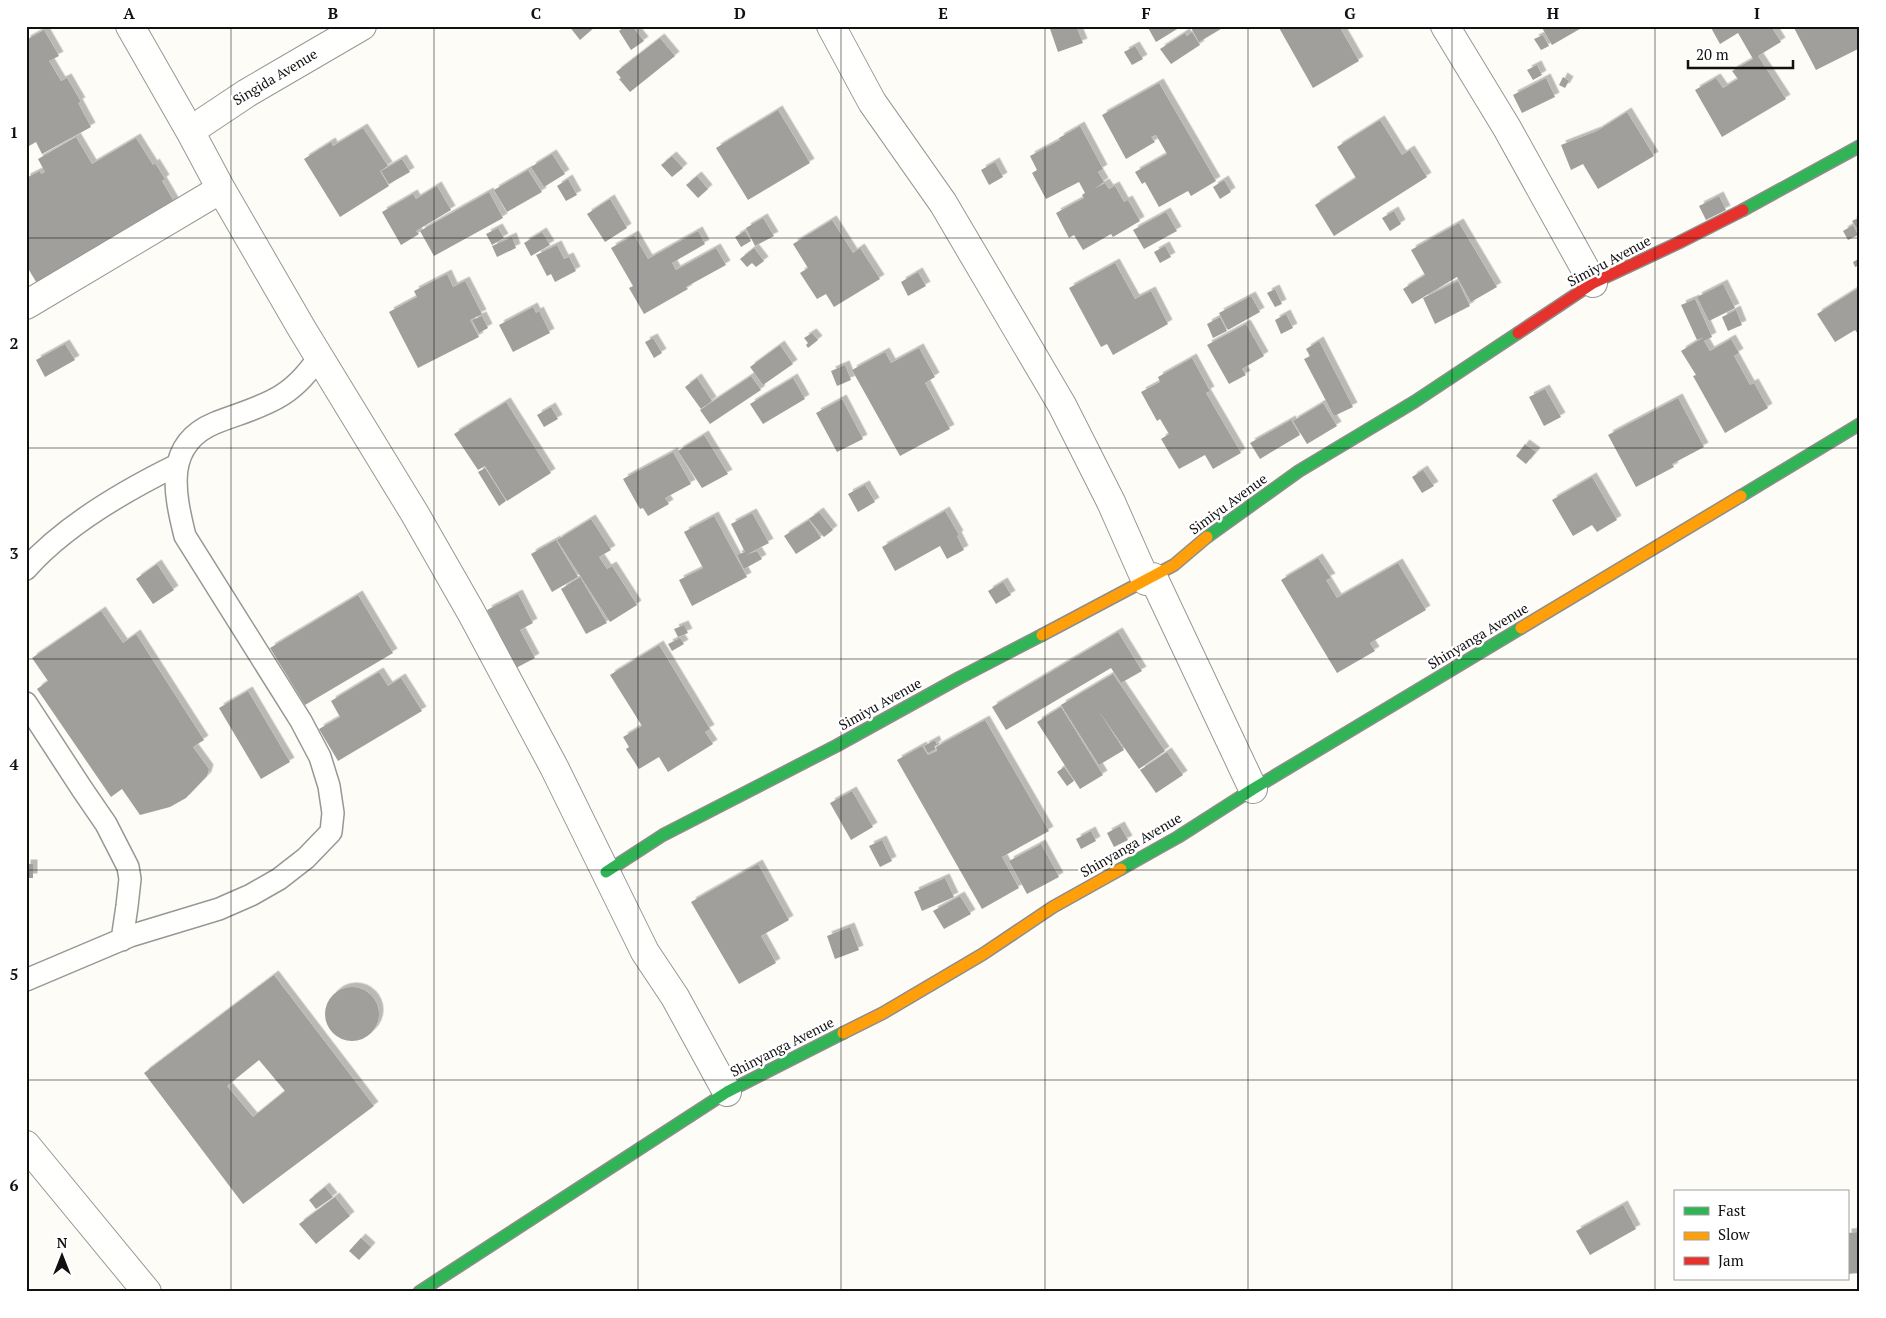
<svg xmlns="http://www.w3.org/2000/svg" width="1886" height="1318" font-family="'PT Serif',serif">
  <style>
    .building { fill: #a19f9c; fill-rule: evenodd; filter: url(#shadow) }
    .lines { fill: none; stroke-linecap: round; stroke-linejoin: round }
    .lane-casing { stroke: #979795; stroke-width: 24 }
    .street-casing { stroke: #979795; stroke-width: 30 }
    .fast-casing { stroke: #8e8d8b; stroke-width: 14 }
    .slow-casing { stroke: #8e8d8b; stroke-width: 14 }
    .jam-casing { stroke: #8e8d8b; stroke-width: 14 }
    .lane { stroke: #fffffe; stroke-width: 21 }
    .street { stroke: #fffffe; stroke-width: 28 }
    .fast { stroke: #30b455; stroke-width: 11 }
    .slow { stroke: #ff9f0a; stroke-width: 11 }
    .jam { stroke: #e5322d; stroke-width: 11 }
    .grid { fill: none; stroke: #111; stroke-width: 1; stroke-opacity: 0.55 }
    .labels { text-anchor: middle; stroke-width: 5; stroke-linejoin: round; paint-order: stroke }
    .street-label { font-size: 14px; fill: #111; stroke: #fff }
    .neatline { fill: none; stroke: #111; stroke-width: 2 }
    .grid-label { font-size: 16px; text-anchor: middle; font-weight: bold; fill: #111 }
  </style>
  <defs>
    <filter id="shadow"><feDropShadow dx="4.5" dy="-4.5" stdDeviation="0" flood-color="#0004"/></filter>
  </defs>
  <rect width="100%" height="100%" fill="#fdfcf7"/>
  <!-- building -->
  <path class="building" d="M569,26H596L580,40Z
    M625,26H632L644,41L631,50L619,31Z
    M1049,26H1076L1083,43L1058,52Z
    M1147,26H1182L1156,42Z
    M1190,26H1226L1199,42Z
    M1278,26H1339L1359,61L1313,88Z
    M1541,26H1585L1552,45Z
    M1710,26H1771L1781,42L1758,56L1786,99L1722,137L1695,90L1716,78L1723,88L1738,79L1732,71L1753,59L1738,33L1720,44Z
    M1793,26H1860V48L1816,70Z
    M44,30L59,56L49,61L61,81L67,78L81,102L78,103L91,127L42,154L36,142L29,146L26,140V40Z
    M1192,32L1200,45L1171,64L1160,49L1185,33L1187,36Z
    M1543,35L1549,46L1541,50L1534,39Z
    M660,38L675,56L630,92L619,79L621,78L616,72Z
    M1135,46L1143,59L1132,65L1124,52Z
    M1537,65L1542,75L1533,80L1527,70Z
    M1563,77L1569,81L1565,88L1559,85Z
    M1546,78L1555,97L1522,113L1513,95Z
    M1159,83L1216,181L1191,196L1188,191L1159,207L1145,182L1142,184L1135,172L1167,154L1156,135L1151,137L1155,142L1126,159L1102,115Z
    M778,110L810,163L748,200L716,148Z
    M1627,112L1654,156L1598,189L1583,164L1571,170L1561,145L1597,131Z
    M1380,120L1402,155L1410,150L1427,177L1334,236L1315,205L1356,178L1337,147Z
    M1080,126L1103,169L1098,172L1104,182L1094,189L1105,183L1109,189L1115,186L1124,202L1128,200L1140,221L1113,237L1111,234L1083,250L1074,235L1069,238L1056,213L1084,198L1082,195L1085,193L1079,182L1046,199L1032,173L1037,170L1030,156L1060,140L1059,138Z
    M363,128L388,166L380,171L389,186L340,217L304,159L331,142L333,146Z
    M76,137L92,164L136,138L153,165L155,163L165,179L162,181L176,205L38,285L26,265V178L40,171L41,174L45,172L38,159Z
    M552,154L565,174L544,187L531,167Z
    M672,156L683,168L672,177L661,165Z
    M402,159L410,172L389,184L381,171Z
    M995,162L1003,177L989,185L981,170Z
    M528,170L542,192L507,212L494,190Z
    M697,176L708,189L698,198L686,185Z
    M568,179L577,195L566,201L557,186Z
    M1224,180L1231,192L1220,199L1213,187Z
    M437,186L451,210L416,231L419,234L401,245L382,212L413,194L416,199Z
    M489,192L503,218L434,256L420,231Z
    M1719,196L1726,210L1706,220L1699,206Z
    M610,199L627,228L605,242L587,214Z
    M1394,211L1401,224L1390,231L1382,218Z
    M1166,212L1177,231L1144,249L1133,230Z
    M1860,217V233L1852,221Z
    M763,218L774,236L755,246L746,228Z
    M832,220L853,253L860,248L880,279L834,307L826,294L817,299L800,273L808,268L793,244Z
    M1459,223L1497,287L1471,302L1457,277L1412,304L1403,289L1425,275L1411,250Z
    M1853,225L1858,235L1848,240L1843,231Z
    M498,228L504,238L492,245L486,234Z
    M698,231L705,244L672,263L676,270L716,248L726,265L686,287L688,289L644,314L629,288L633,286L611,248L634,235L648,259Z
    M745,231L751,241L741,247L735,237Z
    M542,232L550,245L531,256L524,243Z
    M512,237L516,248L497,257L492,246Z
    M557,245L564,259L569,257L576,271L555,282L551,274L547,276L536,255Z
    M1165,246L1171,257L1160,263L1154,252Z
    M754,248L764,261L756,267L752,263L747,267L740,259Z
    M1860,258V265L1855,267L1853,262Z
    M1115,263L1135,299L1151,291L1168,324L1113,355L1107,344L1101,347L1069,288Z
    M918,272L926,286L908,296L901,282Z
    M447,274L453,287L465,281L482,314L470,320L479,337L418,368L389,312L417,297L414,291Z
    M1458,281L1470,306L1435,324L1423,298Z
    M1723,284L1735,308L1709,321L1697,297Z
    M1860,287V337L1855,330L1835,342L1817,314Z
    M1275,289L1282,304L1275,307L1267,293Z
    M1251,296L1260,312L1228,330L1219,313Z
    M1695,299L1712,337L1704,341L1710,351L1731,339L1739,353L1734,356L1750,385L1754,383L1768,408L1725,433L1693,376L1696,375L1681,351L1704,337L1697,340L1681,305Z
    M533,307L536,313L539,311L550,333L513,352L499,325Z
    M1736,310L1742,325L1728,331L1722,317Z
    M1286,314L1293,328L1281,334L1275,320Z
    M482,316L488,328L479,333L472,320Z
    M1220,317L1227,331L1213,338L1207,324Z
    M1246,324L1264,356L1242,369L1246,375L1229,384L1207,345Z
    M812,333L818,340L808,348L806,345L808,343L804,338Z
    M653,338L662,353L654,358L645,342Z
    M1319,341L1353,407L1334,416L1304,359L1310,356L1306,349Z
    M65,344L75,360L45,377L36,360Z
    M780,345L793,364L763,385L750,367Z
    M919,348L935,377L925,383L950,429L900,456L852,370L885,352L891,363Z
    M1192,358L1210,391L1206,393L1241,453L1213,469L1205,455L1179,469L1161,439L1169,434L1160,419L1157,421L1141,392L1160,382L1158,377Z
    M845,365L851,380L837,386L831,371Z
    M751,376L761,390L710,424L700,410Z
    M697,378L712,401L701,409L685,387Z
    M793,378L805,399L763,424L750,404Z
    M1545,389L1561,417L1544,426L1529,397Z
    M1678,398L1704,447L1672,464L1674,467L1636,487L1608,435Z
    M842,399L863,439L837,452L816,413Z
    M506,402L551,473L507,501L485,466L478,470L454,434Z
    M1323,403L1337,426L1307,444L1293,421Z
    M551,407L558,419L544,427L537,415Z
    M1291,420L1300,435L1260,459L1250,443Z
    M704,435L728,474L702,488L678,451Z
    M1525,444L1536,452L1526,464L1516,456Z
    M673,452L691,484L665,498L669,504L648,516L643,508L640,509L623,479Z
    M485,468L506,501L499,506L478,472Z
    M1423,470L1434,486L1422,493L1412,477Z
    M1592,477L1617,520L1597,532L1592,525L1573,536L1552,500Z
    M865,485L875,502L858,512L848,494Z
    M945,511L959,535L957,536L964,550L947,559L940,546L895,571L882,547Z
    M819,512L833,530L824,537L809,519Z
    M752,513L769,543L746,555L757,551L762,559L744,569L737,555L745,552L731,524Z
    M714,516L747,577L692,606L679,580L703,568L684,532Z
    M591,519L611,550L599,557L607,569L612,566L637,605L610,622L557,540Z
    M809,520L821,538L796,554L784,536Z
    M556,540L578,577L552,592L531,554Z
    M1318,558L1331,578L1326,580L1337,598L1398,563L1426,610L1370,643L1375,651L1337,673L1281,580Z
    M157,564L174,590L153,604L136,579Z
    M580,577L607,623L586,634L561,589Z
    M1003,582L1011,595L996,604L988,591Z
    M518,594L533,623L520,630L535,658L516,668L487,610Z
    M358,595L393,653L305,705L270,648Z
    M101,611L123,643L136,634L204,740L193,747L209,769L207,776L186,798L170,807L140,815L122,789L111,797L37,689L48,681L32,658Z
    M684,625L688,633L678,637L674,629Z
    M1118,632L1142,671L1121,683L1111,668L1006,730L992,707Z
    M680,638L684,644L672,651L668,644Z
    M659,645L710,729L705,732L713,744L668,772L659,757L639,769L626,749L629,747L623,737L642,726L610,675Z
    M379,672L388,686L401,678L422,711L338,761L319,729L340,717L331,701Z
    M1113,674L1165,751L1139,769L1098,710L1124,750L1099,765L1061,705Z
    M248,691L290,762L261,779L219,708Z
    M1061,707L1103,775L1080,789L1037,722Z
    M985,720L1049,831L1002,857L1019,888L982,909L897,760L922,746L928,755L937,751L936,747Z
    M935,740L937,745L934,746L936,749L928,753L924,746Z
    M1167,752L1183,775L1156,793L1140,770Z
    M1064,767L1074,781L1067,786L1057,772Z
    M852,791L873,827L851,840L830,803Z
    M1120,826L1128,840L1114,847L1107,833Z
    M1091,831L1096,841L1081,849L1076,839Z
    M882,840L892,861L880,867L869,846Z
    M1041,844L1059,877L1027,894L1009,861Z
    M26,864H33V878H26Z
    M758,864L789,920L761,936L776,963L739,984L691,902Z
    M945,878L954,897L922,911L914,892Z
    M960,896L971,914L944,929L933,911Z
    M850,927L859,950L835,959L827,936Z
    M274,975L374,1106L243,1204L144,1073ZM259,1060L285,1091L253,1117L227,1086Z
    M325 1014a27 27 0 1 1 54 0a27 27 0 1 1-54 0Z
    M325,1187L333,1197L316,1209L309,1200Z
    M335,1197L350,1216L316,1244L299,1224Z
    M1623,1205L1636,1229L1590,1255L1576,1231Z
    M1860,1232V1273L1847,1274V1233Z
    M361,1238L371,1247L359,1260L349,1251Z"/>
  <g class="lines">
    <!-- lane casing -->
    <g class="lane-casing">
      <path id="lane" d="M26,569C64,526 126,490 177,465
        M26,703L82,789L106,824L128,867L130,879L127,906L122,940
        M26,980L130,936L219,909L251,895L279,879L306,858L331,832L333,813L329,786L320,757L301,721L185,536C174,492 164,444 215,423C237,414 262,408 282,395C298,385 309,371 320,356"/>
    </g>
    <!-- street casing -->
    <g class="street-casing">
      <path id="street" d="M130,26L190,131L221,189L302,329L415,514L471,612L554,767L645,952L675,997L727,1092
        M831,26L872,102L943,203L1062,405L1111,502L1146,581
        M1445,26L1507,128L1593,283
        M190,131L247,93L362,26
        M26,305L221,189
        M1153,577L1253,789
        M26,1145L147,1292"/>
    </g>
    <!-- fast casing -->
    <g class="fast-casing">
      <path id="fast" d="M1743,210L1860,146
        M1741,496L1860,424
        M1207,537L1299,471L1414,402L1518,333
        M1121,869L1178,837L1253,789L1521,628
        M606,872L663,835L836,746L959,678L1042,635
        M419,1292L727,1092L843,1033"/>
    </g>
    <!-- slow casing -->
    <g class="slow-casing">
      <path id="slow" d="M1521,628L1741,496
        M1042,635L1174,565L1207,537
        M843,1033L883,1013L983,954L1053,907L1121,869"/>
    </g>
    <!-- jam casing -->
    <g class="jam-casing">
      <path id="jam" d="M1518,333L1593,283L1678,243L1743,210"/>
    </g>
    <!-- lane -->
    <use href="#lane" class="lane"/>
    <!-- street -->
    <use href="#street" class="street"/>
    <!-- fast -->
    <use href="#fast" class="fast"/>
    <!-- slow -->
    <use href="#slow" class="slow"/>
    <!-- jam -->
    <use href="#jam" class="jam"/>
  </g>
  <!-- grid -->
  <path class="grid" d="M231,26V1292M434,26V1292M638,26V1292M841,26V1292M1045,26V1292M1248,26V1292M1452,26V1292M1655,26V1292M26,238H1860M26,448H1860M26,659H1860M26,870H1860M26,1080H1860"/>
  <g class="labels">
    <!-- street labels -->
    <g class="street-label">
      <text transform="translate(275 77) rotate(-31)" y="5">Singida Avenue</text>
      <text transform="translate(1609 261) rotate(-28)" y="5">Simiyu Avenue</text>
      <text transform="translate(1228 504) rotate(-36)" y="5">Simiyu Avenue</text>
      <text transform="translate(1478 636) rotate(-31)" y="5">Shinyanga Avenue</text>
      <text transform="translate(880 704) rotate(-29)" y="5">Simiyu Avenue</text>
      <text transform="translate(1131 845) rotate(-30)" y="5">Shinyanga Avenue</text>
      <text transform="translate(782 1047) rotate(-27)" y="5">Shinyanga Avenue</text>
    </g>
  </g>
  <!-- border -->
  <rect width="1886" height="1318" fill="none" stroke="#ffffff" stroke-width="55"/>
  <!-- legend -->
  <rect x="1674" y="1190" width="175" height="90" fill="#ffffff" stroke="#a0a0a0"/>
  <rect x="1684" y="1207" width="25" height="8" fill="#30b455" stroke="#a0a0a0"/>
  <text x="1718" y="1216" font-size="15" fill="#111111">Fast</text>
  <rect x="1684" y="1232" width="25" height="8" fill="#ff9f0a" stroke="#a0a0a0"/>
  <text x="1718" y="1240" font-size="15" fill="#111111">Slow</text>
  <rect x="1684" y="1257" width="25" height="8" fill="#e5322d" stroke="#a0a0a0"/>
  <text x="1718" y="1266" font-size="15" fill="#111111">Jam</text>
  <!-- north arrow -->
  <g transform="translate(62 1256)" stroke="#ffffff" stroke-width="4" paint-order="stroke">
  <path d="M0-4L9 19L0 12L-9 19Z" fill="#111111"/>
  <text y="-8" font-size="14" font-weight="bold" text-anchor="middle" fill="#111111">N</text>
  </g>
  <!-- scale -->
  <path d="M1688 60v8h105v-8" fill="none" stroke="#111111" stroke-width="2.5"/>
  <text x="1696" y="60" font-size="15" fill="#111111" stroke="#ffffff" stroke-width="4" paint-order="stroke">20 m</text>
  <rect x="28" y="28" width="1830" height="1262" class="neatline"/>
  <g class="grid-label">
    <text x="129" y="19">A</text>
    <text x="333" y="19">B</text>
    <text x="536" y="19">C</text>
    <text x="740" y="19">D</text>
    <text x="943" y="19">E</text>
    <text x="1146" y="19">F</text>
    <text x="1350" y="19">G</text>
    <text x="1553" y="19">H</text>
    <text x="1757" y="19">I</text>
    <text x="14" y="138">1</text>
    <text x="14" y="349">2</text>
    <text x="14" y="559">3</text>
    <text x="14" y="770">4</text>
    <text x="14" y="980">5</text>
    <text x="14" y="1191">6</text>
  </g>
</svg>
